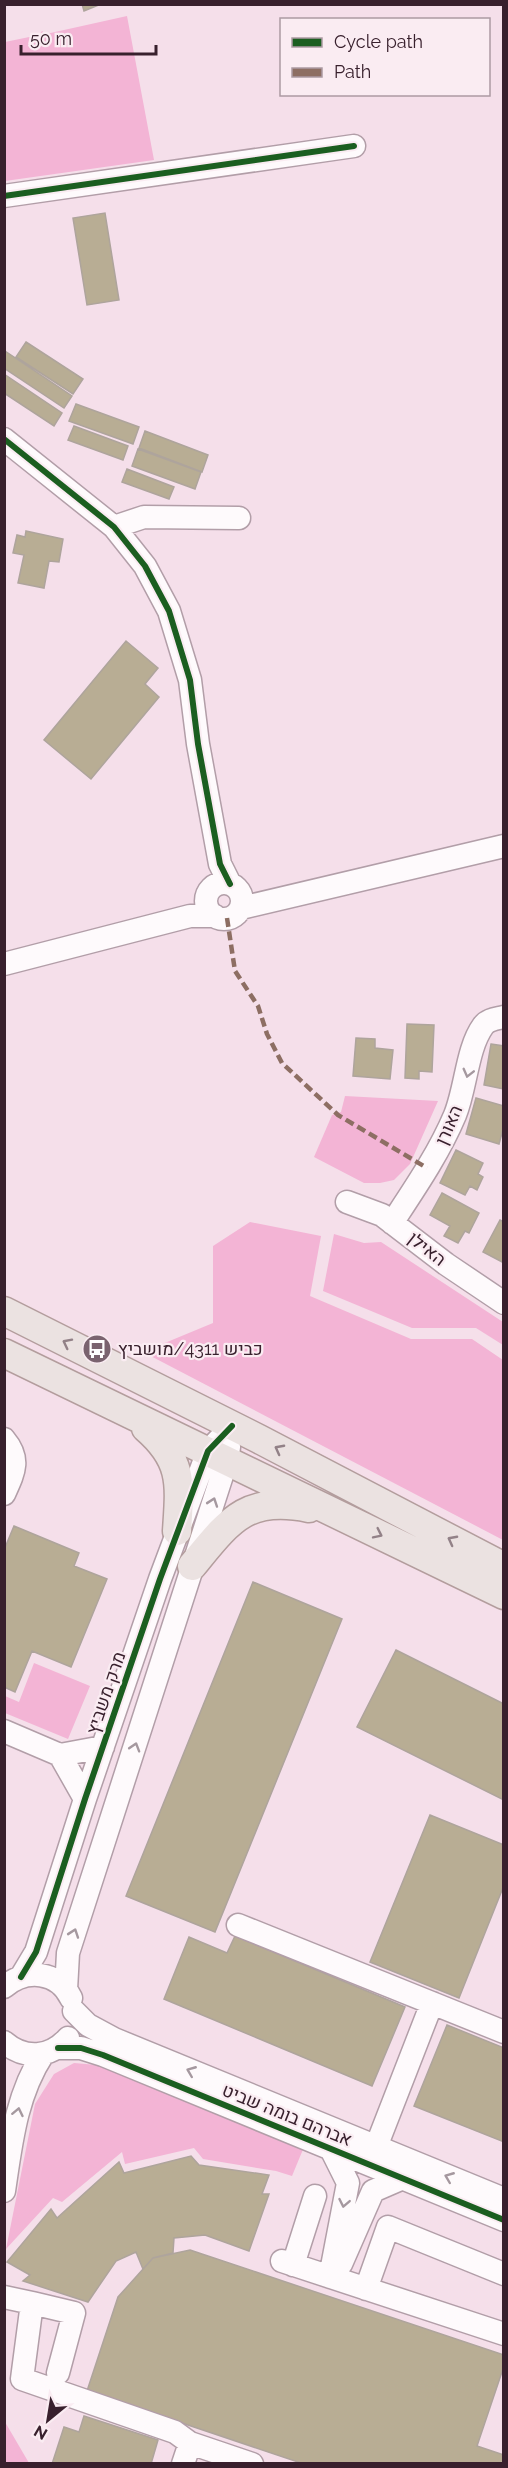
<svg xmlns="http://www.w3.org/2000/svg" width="508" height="2468" font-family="Raleway,Heebo,sans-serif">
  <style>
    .green { fill: #f3b4d5 }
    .building { fill: #b8ad94; stroke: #aea49c; stroke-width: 1.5 }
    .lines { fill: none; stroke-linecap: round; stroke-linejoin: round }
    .minor-casing { stroke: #b29ea8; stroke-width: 25 }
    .major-casing { stroke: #b39d9d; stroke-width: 31 }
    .minor { stroke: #fefafc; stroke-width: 22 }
    .major { stroke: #ebe2e1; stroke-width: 28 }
    .quiet { stroke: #8d6e63; stroke-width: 4.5; stroke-dasharray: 9 4.5; stroke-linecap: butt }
    .cycleway-casing { stroke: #faecf2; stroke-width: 10 }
    .cycleway { stroke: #1b5e20; stroke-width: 6 }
    .oneway { stroke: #a5989f }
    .oneway2 { stroke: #928187 }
    .labels { text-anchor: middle; stroke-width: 4.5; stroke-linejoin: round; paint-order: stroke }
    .street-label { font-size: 18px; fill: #38202d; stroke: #faecf2 }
    .poi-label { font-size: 18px; fill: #38202d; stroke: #faecf2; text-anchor: start }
  </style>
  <rect width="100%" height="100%" fill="#f5dfea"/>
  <!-- green -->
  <path class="green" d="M127,16L154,160L5,181V42L39,35L42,31L46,34Z
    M345,1096L438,1101L410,1164L394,1180L380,1183H364L314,1157L332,1115L341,1112Z
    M250,1222L321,1236L310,1296L411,1339H472L503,1360V1540L143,1352L213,1323V1246Z
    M334,1234L364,1243L381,1242L503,1322V1345L476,1328H412L323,1291Z
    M34,1663L90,1686L68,1739L5,1713V1696L19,1702Z
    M74,2063L97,2065L304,2147L292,2176L276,2171L203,2159L194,2148L125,2164L122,2152L62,2202L53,2198L6,2249L35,2104L54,2074Z
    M5,2422L29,2463H5Z"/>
  <!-- building -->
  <path class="building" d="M82,4H101L84,11Z
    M105,213L119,300L87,305L73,218Z
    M26,342L83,379L73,394L16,357Z
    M5,351L72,396L64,408L4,368Z
    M4,374L62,413L54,426L4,393Z
    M76,404L139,427L133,444L69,421Z
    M74,426L128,446L123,460L68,440Z
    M145,431L208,455L202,472L139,448Z
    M138,449L201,472L195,489L132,466Z
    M127,469L174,487L169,499L122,482Z
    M26,531L63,539L59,562L49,561L44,588L18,583L24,555L13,553L17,535L25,537Z
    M126,641L158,668L145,684L159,697L91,779L44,740Z
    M407,1024L434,1025L432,1072L419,1071V1079L405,1078Z
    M356,1038L375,1039V1048L393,1050L390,1079L353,1076Z
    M491,1044L504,1046V1089L484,1085Z
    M476,1098L504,1106V1126L499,1144L466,1134Z
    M456,1150L483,1163L478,1174L483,1177L477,1190L470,1186L465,1195L440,1183Z
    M442,1193L479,1213L469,1233L465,1231L458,1243L444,1236L450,1226L430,1215Z
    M500,1220L504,1222V1263L483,1252Z
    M14,1526L79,1553L74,1566L107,1579L71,1667L32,1651L15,1692L4,1687V1550Z
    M253,1582L342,1619L215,1932L126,1896Z
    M396,1650L504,1704V1800L357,1727Z
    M430,1815L504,1845V1885L459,1998L370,1962Z
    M235,1936L405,2007L372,2086L164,1999L189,1937L227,1953Z
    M447,2025L504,2048V2142L414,2106Z
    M191,2156L199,2165L269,2175L262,2194H269L249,2251L205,2235L174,2238L173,2253L153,2258L143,2269L136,2252L116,2261L88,2302L23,2281L30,2275L7,2262L51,2209L57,2218L119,2162L124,2173Z
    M190,2250L504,2355V2366L477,2446L504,2455V2464H304L87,2391L118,2297L153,2258Z
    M84,2416L158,2440L151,2464H52L64,2427L79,2432Z"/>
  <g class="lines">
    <!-- minor casing -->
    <g class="minor-casing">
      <path id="minor" d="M4,196L354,146
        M4,439L114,527L145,566L169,611L190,680L198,744L220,864L230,884
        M114,527L144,517L239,518
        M206 901a18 18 0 1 1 36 0a18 18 0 1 1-36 0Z
        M241,908L504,846
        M4,964L190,916H215
        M347,1202L382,1215L446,1264L504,1303
        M392,1223C415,1188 439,1153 455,1115C466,1088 467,1048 483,1026C488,1019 496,1019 504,1017
        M4,1439C21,1459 14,1472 4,1494
        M4,1731L60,1755L103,1747
        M60,1755L85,1799
        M238,1925L504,2032
        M21,1977L36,1952L85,1799L160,1579L208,1451L232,1426
        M4,1987C26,1968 58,1971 71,1998
        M66,1990L68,1953L227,1460L229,1447
        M74,2011L88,2025L114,2039L504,2199
        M4,2042C25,2060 50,2058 68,2038
        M58,2048H81L103,2055L504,2220
        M376,2147L432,2003
        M4,2191C11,2144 16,2095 43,2054
        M282,2261L504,2334
        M341,2264L373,2191L403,2178
        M293,2265L315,2196
        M330,2277L348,2183L331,2149
        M366,2289L388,2227L504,2274
        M4,2297L32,2303
        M58,2373L74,2313L32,2303L22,2379L175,2432L190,2443
        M183,2464L190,2443L252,2464"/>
    </g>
    <!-- major casing -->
    <g class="major-casing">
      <path id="major" d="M4,1311L259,1439L504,1567
        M4,1353L504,1595
        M146,1428C184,1461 180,1485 177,1531
        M192,1566C229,1521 246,1495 309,1508"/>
    </g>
    <!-- minor -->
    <use href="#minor" class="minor"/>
    <!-- major -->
    <use href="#major" class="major"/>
    <!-- quiet -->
    <path class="quiet" d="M227,918L235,971L258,1006L267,1034L282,1063L338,1115L427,1168"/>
    <!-- cycleway casing -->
    <g class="cycleway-casing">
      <path id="cycleway" d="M4,196L354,146
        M4,439L114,527L145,566L169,611L190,680L198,744L220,864L230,884
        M21,1977L36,1952L85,1799L160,1579L208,1451L232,1426
        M58,2048H81L103,2055L504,2220"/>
    </g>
    <!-- cycleway -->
    <use href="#cycleway" class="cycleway"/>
  </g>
  <!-- one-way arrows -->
  <defs><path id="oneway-chevron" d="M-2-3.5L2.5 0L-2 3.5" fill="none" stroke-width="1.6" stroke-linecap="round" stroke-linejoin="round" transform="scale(1.5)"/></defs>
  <g class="oneway">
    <use href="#oneway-chevron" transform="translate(468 1073) rotate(104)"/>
    <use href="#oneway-chevron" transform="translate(213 1502) rotate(-71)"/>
    <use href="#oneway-chevron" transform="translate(135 1747) rotate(-73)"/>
    <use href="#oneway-chevron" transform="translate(74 1933) rotate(-71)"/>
    <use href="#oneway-chevron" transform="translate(191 2071) rotate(-158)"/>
    <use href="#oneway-chevron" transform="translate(18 2112) rotate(-78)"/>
    <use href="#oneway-chevron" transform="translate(449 2177) rotate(-158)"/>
    <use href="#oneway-chevron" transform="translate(344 2203) rotate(101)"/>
  </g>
  <g class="oneway2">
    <use href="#oneway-chevron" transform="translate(67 1343) rotate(-153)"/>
    <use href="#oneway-chevron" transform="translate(279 1449) rotate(-152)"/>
    <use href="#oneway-chevron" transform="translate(378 1534) rotate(26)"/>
    <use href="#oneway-chevron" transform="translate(452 1540) rotate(-152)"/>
  </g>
  <!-- icons -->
  <defs>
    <g id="bus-disc" transform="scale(1.5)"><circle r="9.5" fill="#7a636f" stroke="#faecf2"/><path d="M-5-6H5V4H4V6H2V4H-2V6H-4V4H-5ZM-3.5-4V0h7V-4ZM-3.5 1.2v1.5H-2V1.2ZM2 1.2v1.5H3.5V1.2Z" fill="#fff"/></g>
  </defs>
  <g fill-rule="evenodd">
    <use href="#bus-disc" x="97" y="1349"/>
  </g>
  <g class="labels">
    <!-- street labels -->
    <g class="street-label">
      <text transform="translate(449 1125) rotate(-66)" y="6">האורן</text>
      <text transform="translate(427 1249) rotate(38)" y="6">האילן</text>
      <text transform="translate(106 1693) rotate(-71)" y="6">מרק משביץ</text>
      <text transform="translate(287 2115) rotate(22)" y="6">אברהם בומה שביט</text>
    </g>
    <!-- poi labels -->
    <g class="poi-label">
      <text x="118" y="1355">כביש 4311/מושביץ</text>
    </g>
  </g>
  <!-- border -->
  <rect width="508" height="2468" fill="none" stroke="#38202d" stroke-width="12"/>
  <!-- legend -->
  <rect x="280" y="18" width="210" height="78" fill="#faecf2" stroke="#ac9aa3" stroke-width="1.5"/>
  <rect x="292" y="38" width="30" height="9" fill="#1b5e20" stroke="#ac9aa3" stroke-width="1.5"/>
  <text x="334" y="48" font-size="18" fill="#38202d">Cycle path</text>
  <rect x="292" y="68" width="30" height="9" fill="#8d6e63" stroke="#ac9aa3" stroke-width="1.5"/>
  <text x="334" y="78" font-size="18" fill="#38202d">Path</text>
  <!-- north arrow -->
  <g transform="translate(48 2420) rotate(210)" stroke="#faecf2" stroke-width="4.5" paint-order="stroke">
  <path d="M0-4.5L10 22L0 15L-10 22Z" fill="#38202d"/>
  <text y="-9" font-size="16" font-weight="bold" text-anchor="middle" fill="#38202d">N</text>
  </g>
  <!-- scale -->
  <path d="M21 45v9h135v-9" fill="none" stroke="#38202d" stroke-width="3"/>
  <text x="30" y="45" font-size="18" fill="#38202d" stroke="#faecf2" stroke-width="4.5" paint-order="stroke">50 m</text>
</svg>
